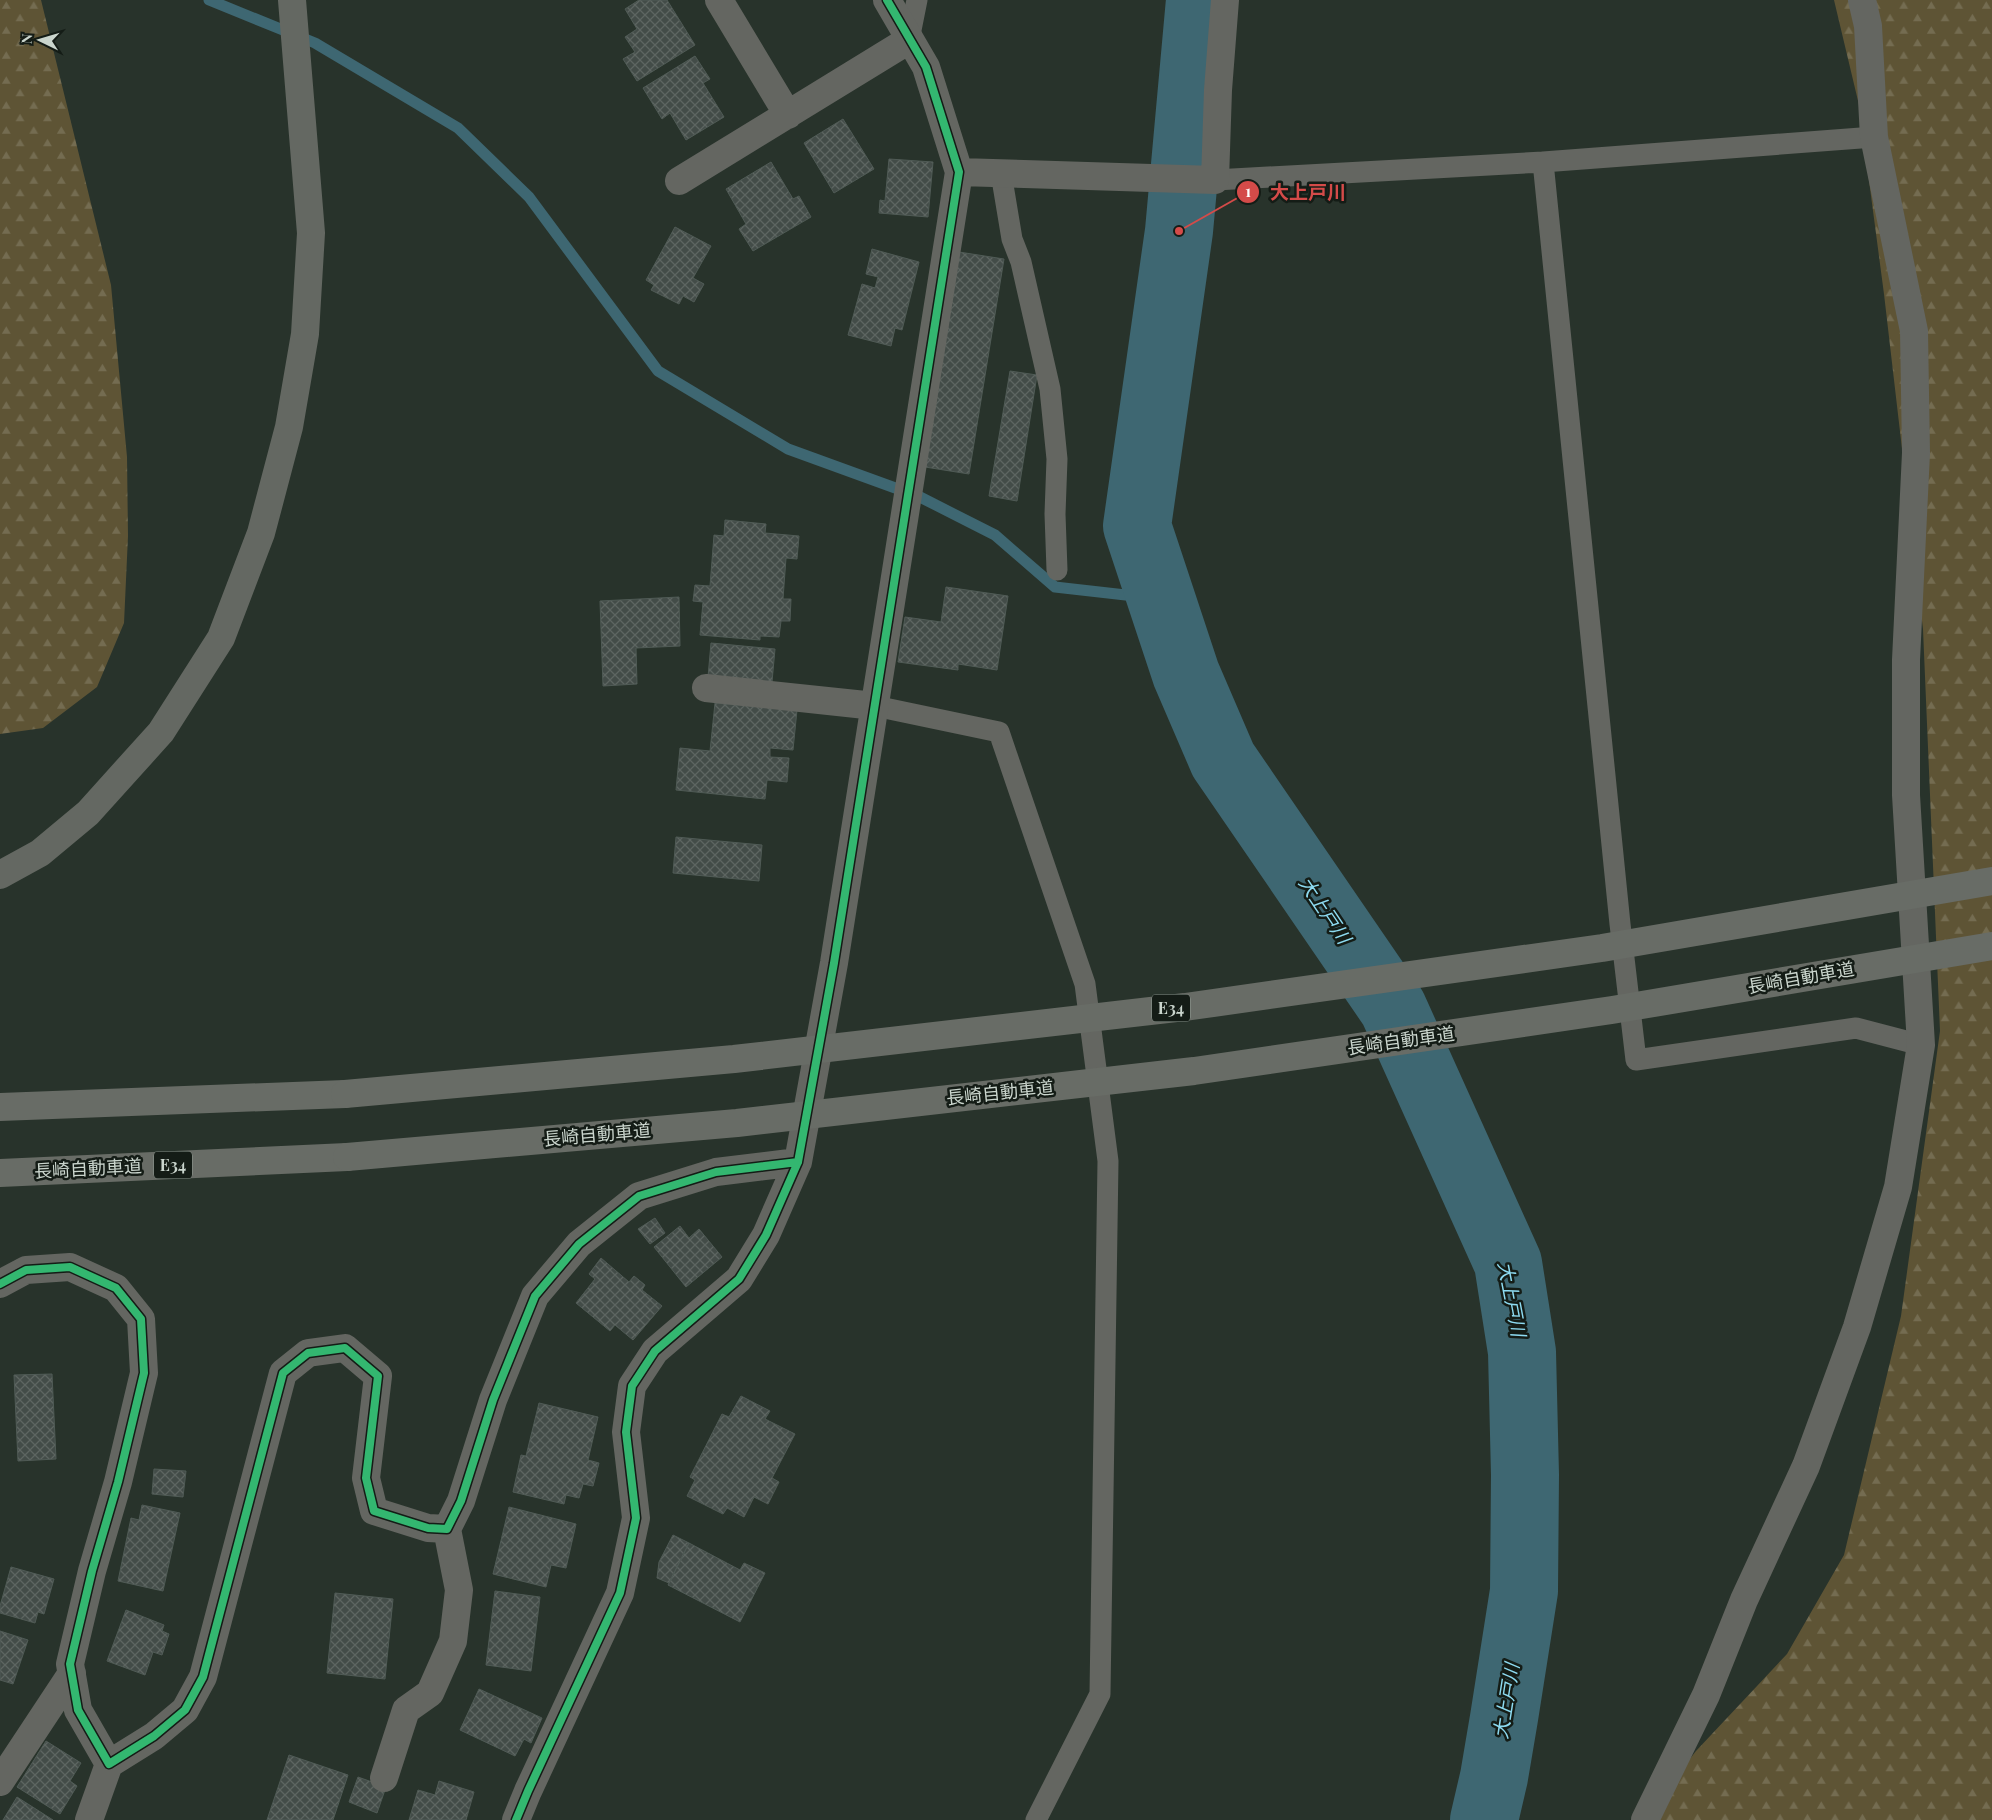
<svg xmlns="http://www.w3.org/2000/svg" width="1992" height="1820" font-family="'Playfair Display','Noto Sans JP',serif">
  <style>
    .forest { fill: url(#forest-firs) }
    .lines { fill: none; stroke-linecap: round; stroke-linejoin: round }
    .stream { stroke: #3e6772; stroke-width: 11 }
    .river { stroke: #3e6772; stroke-width: 68 }
    .building { fill: url(#building-cross-hatch); stroke: #505b56 }
    .lane { stroke: #646661; stroke-width: 21 }
    .street { stroke: #646661; stroke-width: 28 }
    .secondary { stroke: #646862; stroke-width: 28 }
    .highway { stroke: #686c66; stroke-width: 28 }
    .highway-bridge { stroke: #686c66; stroke-width: 28 }
    .cycleway-casing { stroke: #141c16; stroke-width: 11 }
    .cycleway { stroke: #33b770; stroke-width: 8 }
    .labels { text-anchor: middle; stroke-width: 5; stroke-linejoin: round; paint-order: stroke }
    .shield { fill: #141c16; stroke: #939e96; stroke-width: 1 }
    .shield-label { font-size: 16px; font-weight: bold; fill: #cad5cd }
    .street-label { font-size: 18px; fill: #cad5cd; stroke: #141c16 }
    .water-label { font-size: 19px; font-style: italic; fill: #8ddbf1; stroke: #141c16 }
    .leader { fill: none; stroke: #d44b49; stroke-width: 2 }
    .callout-dot { fill: #d44b49; stroke: #141c16; stroke-width: 2 }
    .mark-label { font-size: 15px; text-anchor: middle; font-weight: bold; fill: #fff }
    .callout-label { font-size: 19px; text-anchor: middle; font-weight: bold; fill: #d44b49; stroke: #141c16; stroke-width: 5; stroke-linejoin: round; paint-order: stroke }
  </style>
  <defs>
    <pattern id="forest-firs" width="22" height="20" patternUnits="userSpaceOnUse" patternTransform="scale(1.25)"><rect width="22" height="20" fill="#5e5435"/><path d="M5 1l3.5 6h-7zM16 11l3.5 6h-7z" fill="#746c51"/></pattern>
    <pattern id="building-cross-hatch" width="8" height="8" patternUnits="userSpaceOnUse" patternTransform="scale(1.25)"><rect width="8" height="8" fill="#434c48"/><path d="M0 0l8 8M0 8l8-8" fill="none" stroke="#5d6561"/></pattern>
  </defs>
  <rect width="100%" height="100%" fill="#28332b"/>
  <!-- forest -->
  <path class="forest" d="M0,0H41L111,285L127,457L128,536L124,623L97,687L43,728L0,734Z
    M1834,0H1992V1820H1643L1696,1751L1787,1654L1844,1555L1901,1316L1940,1031L1923,629L1884,294L1859,105Z"/>
  <g class="lines">
    <!-- stream -->
    <path class="stream" d="M209,0L315,43L458,128L529,197L658,371L788,449L920,497L995,535L1055,587L1161,599"/>
    <!-- river -->
    <path class="river" d="M1200,0L1179,231L1137,526L1186,674L1223,760L1393,1008L1508,1263L1522,1352L1525,1475L1524,1591L1504,1718L1494,1777L1484,1820"/>
  </g>
  <!-- building -->
  <path class="building" d="M639,0H667L695,45L637,81L623,59L635,52L625,37L637,29L625,9Z
    M695,56L710,79L703,83L724,117L686,140L670,113L662,119L643,88Z
    M843,119L874,169L834,193L804,143Z
    M889,159L933,162L928,217L879,213L880,200L885,201Z
    M771,162L793,199L799,196L811,217L753,251L739,229L746,224L726,189Z
    M675,227L711,246L693,278L704,284L694,302L683,296L679,304L651,290L654,285L646,280Z
    M872,249L919,262L902,330L895,328L891,346L848,335L862,284L875,288L878,277L866,274Z
    M959,252L1004,259L969,474L925,467Z
    M1010,371L1037,375L1017,501L989,496Z
    M725,520L766,524L765,533L799,536L797,559L786,558L783,599H791L790,621H781L779,637L760,636V640L700,635L703,602L693,601L695,585L710,586L714,535L724,536Z
    M946,587L1008,596L997,670L958,664V670L898,662L905,617L941,622Z
    M679,597L680,646L636,648L637,684L603,686L600,601Z
    M711,643L775,649L772,682L708,677Z
    M715,703L797,710L793,750L770,748V757L789,758L787,782L767,780L765,799L676,790L680,748L710,751Z
    M676,837L762,845L759,881L673,873Z
    M655,1218L665,1233L650,1244L638,1229Z
    M680,1226L689,1238L699,1229L722,1257L686,1287L654,1247Z
    M601,1258L629,1282L634,1276L645,1285L642,1290L662,1306L633,1340L615,1325L610,1331L576,1303L595,1279L589,1274Z
    M52,1374L56,1459L18,1461L14,1375Z
    M741,1396L770,1411L765,1419L795,1434L772,1478L779,1482L768,1504L754,1497L744,1517L727,1508L723,1514L687,1496L695,1480L690,1477L722,1414L729,1417Z
    M539,1403L598,1417L588,1460L599,1463L593,1486L583,1484L579,1498L566,1495L564,1504L513,1492L521,1455L526,1456Z
    M154,1469L186,1471L183,1497L152,1494Z
    M142,1505L180,1513L163,1591L118,1581L131,1518L139,1520Z
    M509,1507L576,1524L566,1568L551,1565L546,1587L493,1574Z
    M673,1535L689,1543L669,1583L657,1578L659,1562Z
    M689,1543L740,1570L744,1563L765,1573L740,1622L668,1585Z
    M11,1567L54,1579L44,1614L38,1612L35,1623L0,1613V1606Z
    M495,1591L540,1597L531,1671L486,1665Z
    M335,1593L393,1599L385,1679L327,1673Z
    M126,1610L164,1625L162,1631L169,1634L162,1655L153,1652L145,1675L107,1661Z
    M0,1631L28,1640L13,1684L0,1680Z
    M479,1689L542,1718L531,1743L524,1739L515,1756L460,1730Z
    M46,1741L81,1763L70,1781L77,1786L60,1814L17,1787Z
    M289,1755L348,1775L333,1820H267Z
    M358,1777L386,1787L377,1813L349,1802Z
    M439,1781L474,1792L466,1820H409L418,1790L435,1795Z
    M17,1797L53,1820H3Z"/>
  <g class="lines">
    <!-- lane -->
    <path class="lane" d="M909,40L917,0
      M1543,162L1620,924L1636,1060L1856,1028L1921,1045
      M1001,173L1012,239L1021,262L1050,389L1057,459L1055,514L1057,570
      M1215,180L1543,162L1874,137
      M875,706L999,732L1085,984L1108,1161L1100,1694L1036,1820"/>
    <!-- street -->
    <path class="street" d="M719,0L788,115
      M959,172L1215,180L1218,90L1225,0
      M679,181L909,40
      M706,688L875,706
      M0,1284L26,1270L70,1267L116,1288L141,1319L144,1373L118,1482L92,1571L70,1664L78,1710L109,1764L154,1736L185,1710L203,1677L283,1373L308,1353L345,1348L378,1376L366,1478L374,1511L428,1528L447,1529L461,1501L493,1400L535,1296L579,1244L639,1196L716,1172L798,1162
      M384,1778L406,1710L430,1693L453,1641L459,1590L447,1529
      M0,1782L72,1673
      M89,1820L109,1764
      M516,1820L528,1791L620,1593L636,1518L626,1432L632,1386L655,1351L739,1279L766,1235L798,1162L834,963L959,172L926,67L887,0
      M1645,1820L1706,1695L1744,1600L1806,1466L1857,1327L1898,1187L1921,1045L1906,795V660L1916,453L1914,331L1874,137L1868,26L1862,0"/>
    <!-- secondary -->
    <path class="secondary" d="M0,875L40,853L88,813L161,732L221,638L261,533L289,427L305,334L311,233L292,0"/>
    <!-- highway -->
    <path class="highway" d="M0,1107L345,1094
      M0,1173L347,1157"/>
    <!-- highway-bridge -->
    <path class="highway-bridge" d="M345,1094L734,1059L1185,1007L1602,948L1992,881
      M347,1157L737,1123L1194,1071L1612,1010L1992,946"/>
    <!-- cycleway casing -->
    <g class="cycleway-casing">
      <path id="cycleway" d="M0,1284L26,1270L70,1267L116,1288L141,1319L144,1373L118,1482L92,1571L70,1664L78,1710L109,1764L154,1736L185,1710L203,1677L283,1373L308,1353L345,1348L378,1376L366,1478L374,1511L428,1528L447,1529L461,1501L493,1400L535,1296L579,1244L639,1196L716,1172L798,1162
        M516,1820L528,1791L620,1593L636,1518L626,1432L632,1386L655,1351L739,1279L766,1235L798,1162L834,963L959,172L926,67L887,0"/>
    </g>
    <!-- cycleway -->
    <use href="#cycleway" class="cycleway"/>
  </g>
  <g class="labels">
    <!-- shield labels -->
    <g class="shield">
      <rect x="1152" y="994.5" width="38" height="27" rx="4"/>
      <rect x="154" y="1151.5" width="38" height="27" rx="4"/>
    </g>
    <g class="shield-label">
      <text x="1171" y="1014">E34</text>
      <text x="173" y="1171">E34</text>
    </g>
    <!-- street labels -->
    <g class="street-label">
      <text transform="translate(1801 978) rotate(-10)" y="6">長崎自動車道</text>
      <text transform="translate(1401 1041) rotate(-8)" y="6">長崎自動車道</text>
      <text transform="translate(1000 1093) rotate(-6)" y="6">長崎自動車道</text>
      <text transform="translate(597 1135) rotate(-5)" y="6">長崎自動車道</text>
      <text transform="translate(88 1169) rotate(-3)" y="6">長崎自動車道</text>
    </g>
    <!-- water labels -->
    <g class="water-label">
      <text transform="translate(1325 910) rotate(56)" y="7">大上戸川</text>
      <text transform="translate(1512 1299) rotate(79)" y="7">大上戸川</text>
      <text transform="translate(1506 1701) rotate(-81)" y="7">大上戸川</text>
    </g>
  </g>
  <!-- callouts -->
  <path class="leader" d="M1179 231L1248 192"/>
  <g class="callout-dot">
    <circle cx="1179" cy="231" r="5"/>
    <circle cx="1248" cy="192" r="12"/>
  </g>
  <g class="mark-label">
    <text x="1248" y="197">1</text>
  </g>
  <g class="callout-label">
    <text x="1308" y="199">大上戸川</text>
  </g>
  <!-- north arrow -->
  <g transform="translate(40 40) rotate(275)" stroke="#141c16" stroke-width="4" paint-order="stroke">
  <path d="M0-4L9 19L0 12L-9 19Z" fill="#cad5cd"/>
  <text y="-8" font-size="14" font-weight="bold" text-anchor="middle" fill="#cad5cd">N</text>
  </g>
</svg>
